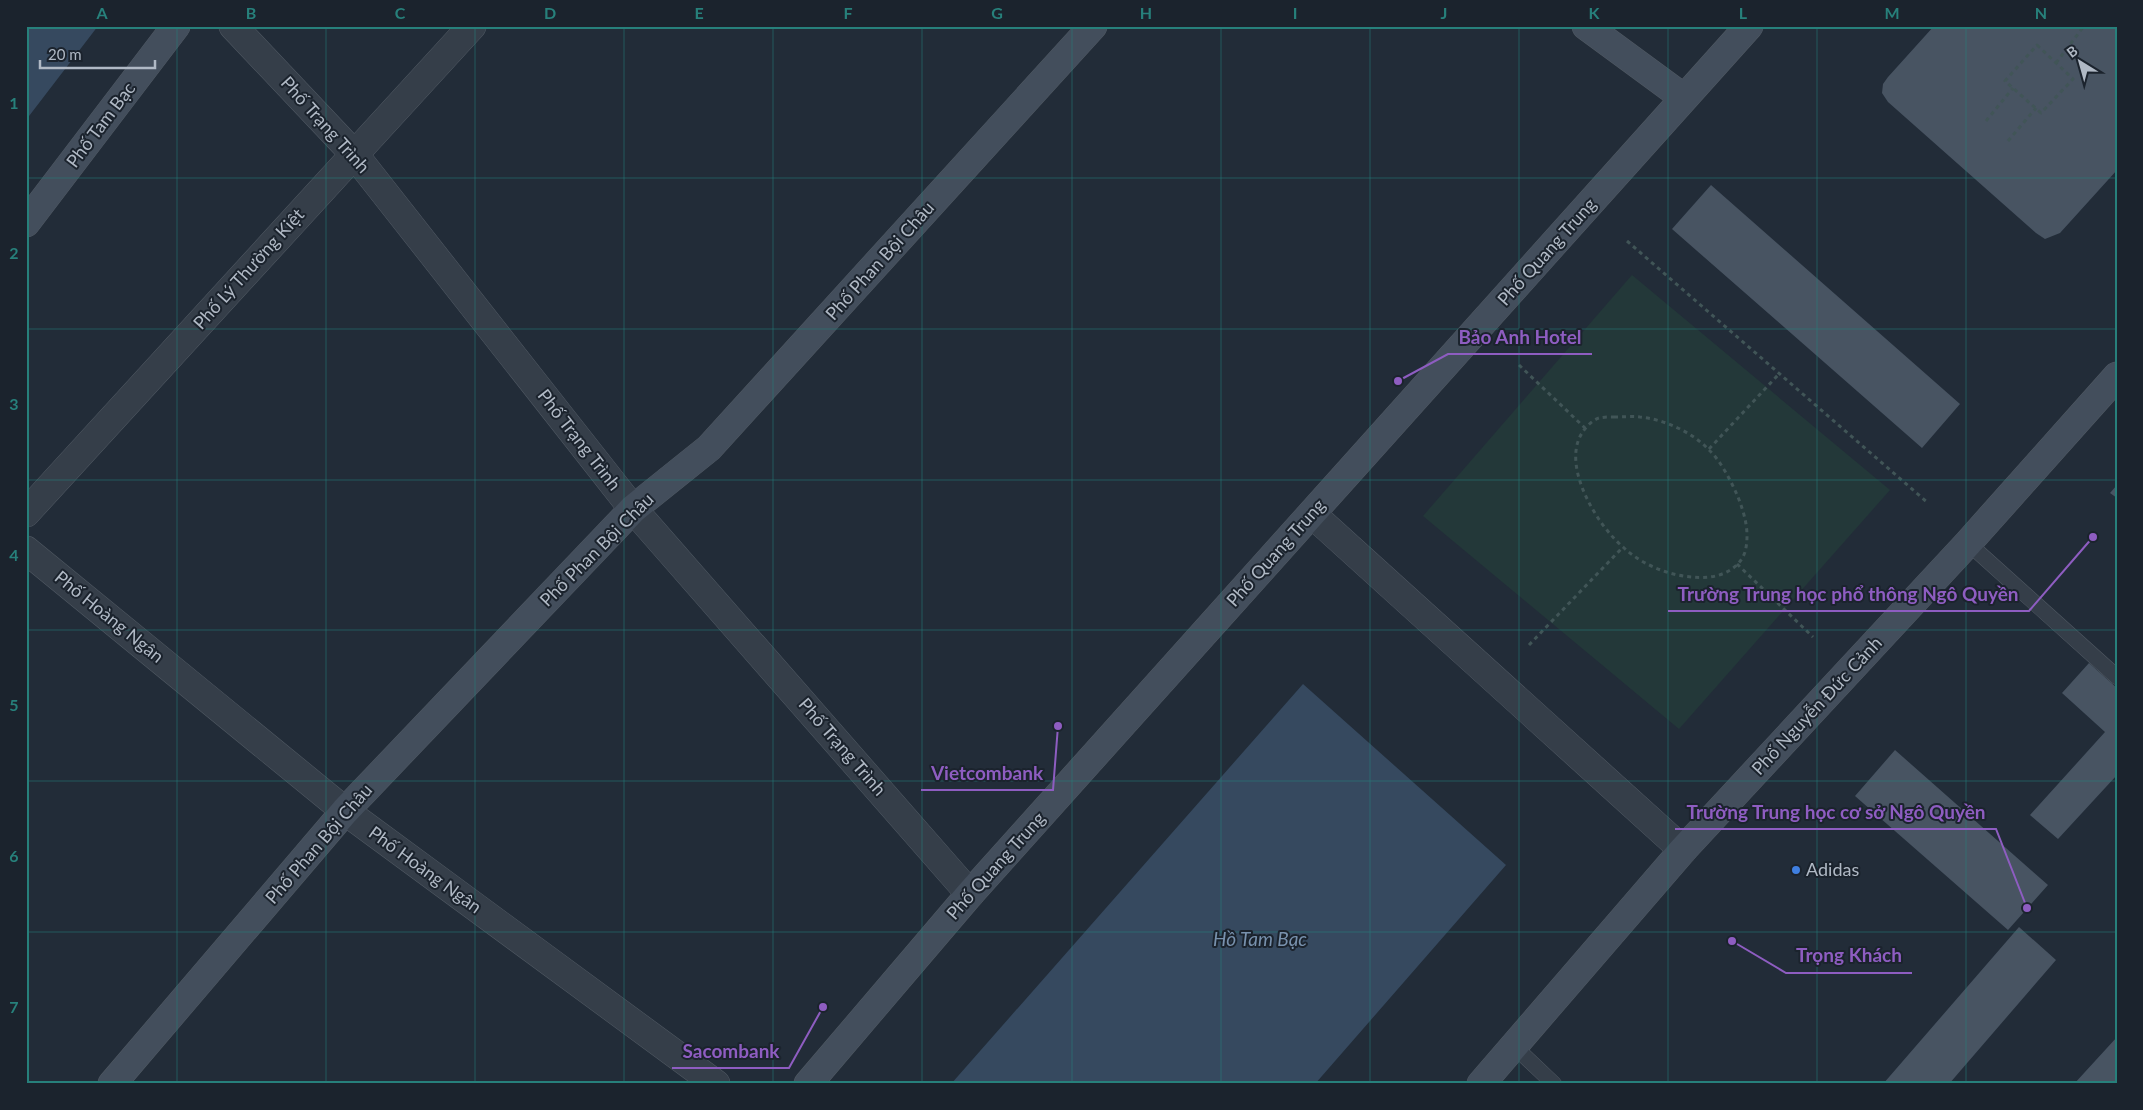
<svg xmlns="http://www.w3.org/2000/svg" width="2143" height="1110" font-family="Lato,sans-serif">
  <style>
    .green { fill: #233839 }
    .water { fill: #36495f }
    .building { fill: #485462 }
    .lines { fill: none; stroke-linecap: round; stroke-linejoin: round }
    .lane-casing { stroke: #505963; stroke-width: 16 }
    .street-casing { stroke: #505963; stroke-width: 29 }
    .secondary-casing { stroke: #505963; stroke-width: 29 }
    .path { stroke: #415557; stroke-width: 3; stroke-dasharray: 4 4; stroke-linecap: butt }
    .lane { stroke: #353e49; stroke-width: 15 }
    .street { stroke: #353e49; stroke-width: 28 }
    .secondary { stroke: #434e5c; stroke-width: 28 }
    .grid { fill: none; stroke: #27807b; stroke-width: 1; stroke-opacity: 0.55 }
    .shop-dot { fill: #3f7fe0; stroke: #1b232d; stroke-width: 2 }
    .labels { text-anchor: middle; stroke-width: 4; stroke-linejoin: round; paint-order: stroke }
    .street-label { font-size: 18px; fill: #b0b9c5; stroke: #1b232d }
    .poi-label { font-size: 18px; fill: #b0b9c5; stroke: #1b232d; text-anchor: start }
    .water-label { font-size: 19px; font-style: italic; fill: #7891ad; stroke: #1b232d }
    .leader { fill: none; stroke: #8e5dc1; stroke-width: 2 }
    .callout-dot { fill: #8e5dc1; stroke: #1b232d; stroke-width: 2 }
    .callout-label { font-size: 19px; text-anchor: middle; font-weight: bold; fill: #8e5dc1; stroke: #1b232d; stroke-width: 4; stroke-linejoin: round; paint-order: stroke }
    .neatline { fill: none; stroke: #27807b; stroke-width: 2 }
    .grid-label { font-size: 16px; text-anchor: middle; font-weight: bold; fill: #27807b }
  </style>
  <rect width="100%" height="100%" fill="#222c38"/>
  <!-- green -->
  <path class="green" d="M1632,275L1890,490L1679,729L1423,516Z"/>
  <!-- water -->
  <path class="water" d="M26,26H98L26,120Z
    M1303,684L1506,865L1315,1084H951Z"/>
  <!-- building -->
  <path class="building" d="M1934,26H2117V170L2060,233L2045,239L2036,233L1888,102L1882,93L1883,84L1888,77Z
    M1711,185L1960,404L1922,448L1672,229Z
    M2117,485V498L2110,493Z
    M2089,663L2117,688V775L2058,839L2030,815L2105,732L2062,693Z
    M1895,750L2048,885L2008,930L1855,796Z
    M2019,927L2056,960L1949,1084H1883Z
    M2117,1037V1084H2074Z"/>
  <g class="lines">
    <!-- lane casing -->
    <g class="lane-casing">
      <path id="lane" d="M1968,543L2117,677
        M1514,1046L1554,1084"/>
    </g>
    <!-- street casing -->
    <g class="street-casing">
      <path id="street" d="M233,26L354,154L633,509L970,894
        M26,513L472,26
        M1312,514L1683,850
        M26,550L345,811L716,1084"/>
    </g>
    <!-- secondary casing -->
    <g class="secondary-casing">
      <path id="secondary" d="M1586,26L1684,98
        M26,223L176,26
        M112,1084L345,811L633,509L709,448L1093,26
        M808,1084L970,894L1749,26
        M1481,1084L1683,850L1968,543L2117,376"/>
    </g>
    <!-- path -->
    <path class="path" d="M2037,45L2073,79L2041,113L2005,81Z
      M2056,63L2084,26
      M1986,121L2013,88
      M2008,141L2036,108
      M1627,241L1928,503
      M1519,365L1585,428
      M1614,417C1623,417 1632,416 1640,417C1663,419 1692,432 1708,449C1721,461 1731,481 1738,497C1745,515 1750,533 1745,552C1740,567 1725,575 1710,577C1680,580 1645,568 1623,547C1597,525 1561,466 1582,433C1585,428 1592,420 1599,418C1603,417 1609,417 1614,417Z
      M1709,449L1778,375
      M1737,564L1813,637
      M1529,645L1623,547"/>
    <!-- lane -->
    <use href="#lane" class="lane"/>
    <!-- street -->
    <use href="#street" class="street"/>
    <!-- secondary -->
    <use href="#secondary" class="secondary"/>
  </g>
  <!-- grid -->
  <path class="grid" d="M177,26V1084M326,26V1084M475,26V1084M624,26V1084M773,26V1084M922,26V1084M1072,26V1084M1221,26V1084M1370,26V1084M1519,26V1084M1668,26V1084M1817,26V1084M1966,26V1084M26,178H2117M26,329H2117M26,480H2117M26,630H2117M26,781H2117M26,932H2117"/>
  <!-- markers -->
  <circle class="shop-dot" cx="1796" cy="870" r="5"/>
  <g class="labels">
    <!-- street labels -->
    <g class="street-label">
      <text transform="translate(101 125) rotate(-53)" y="6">Phố Tam Bạc</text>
      <text transform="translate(325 125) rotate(48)" y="6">Phố Trạng Trình</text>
      <text transform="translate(1547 252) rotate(-48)" y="6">Phố Quang Trung</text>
      <text transform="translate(880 261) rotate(-48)" y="6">Phố Phan Bội Châu</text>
      <text transform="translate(249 269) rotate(-48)" y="6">Phố Lý Thường Kiệt</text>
      <text transform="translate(579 440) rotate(52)" y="6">Phố Trạng Trình</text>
      <text transform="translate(597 550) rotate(-45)" y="6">Phố Phan Bội Châu</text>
      <text transform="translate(1276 553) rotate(-48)" y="6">Phố Quang Trung</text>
      <text transform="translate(109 617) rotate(39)" y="6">Phố Hoàng Ngân</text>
      <text transform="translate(1817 706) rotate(-47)" y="6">Phố Nguyễn Đức Cảnh</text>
      <text transform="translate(842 747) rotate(49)" y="6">Phố Trạng Trình</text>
      <text transform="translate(319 844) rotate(-49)" y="6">Phố Phan Bội Châu</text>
      <text transform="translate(996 866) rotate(-48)" y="6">Phố Quang Trung</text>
      <text transform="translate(425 870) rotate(36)" y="6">Phố Hoàng Ngân</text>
    </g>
    <!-- poi labels -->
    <g class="poi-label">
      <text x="1806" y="876">Adidas</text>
    </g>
    <!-- water labels -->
    <g class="water-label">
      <text x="1260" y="946">Hồ Tam Bạc</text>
    </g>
  </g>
  <!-- callouts -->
  <path class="leader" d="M1398 381L1448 354H1592M2093 537L2029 611H1668M1058 726L1053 790H921M2027 908L1996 829H1675M1732 941L1786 973H1912M823 1007L789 1068H672"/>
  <g class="callout-dot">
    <circle cx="1398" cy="381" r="5"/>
    <circle cx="2093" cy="537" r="5"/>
    <circle cx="1058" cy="726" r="5"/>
    <circle cx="2027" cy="908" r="5"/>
    <circle cx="1732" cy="941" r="5"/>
    <circle cx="823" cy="1007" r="5"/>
  </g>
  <g class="callout-label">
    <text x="1520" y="344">Bảo Anh Hotel</text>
    <text x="1848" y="601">Trường Trung học phổ thông Ngô Quyền</text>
    <text x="987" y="780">Vietcombank</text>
    <text x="1836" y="819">Trường Trung học cơ sở Ngô Quyền</text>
    <text x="1849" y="962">Trọng Khách</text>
    <text x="731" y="1058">Sacombank</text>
  </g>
  <!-- border -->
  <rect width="2143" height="1110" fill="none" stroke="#1b232d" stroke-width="55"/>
  <!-- north arrow -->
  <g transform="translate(2080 62) rotate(323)" stroke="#1b232d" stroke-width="4" paint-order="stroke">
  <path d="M0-4L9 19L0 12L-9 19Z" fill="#b0b9c5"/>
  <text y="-8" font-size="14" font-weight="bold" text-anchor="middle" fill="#b0b9c5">B</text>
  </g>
  <!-- scale -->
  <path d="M40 60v8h115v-8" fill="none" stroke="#b0b9c5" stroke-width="2.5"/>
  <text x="48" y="60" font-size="15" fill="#b0b9c5" stroke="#1b232d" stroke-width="4" paint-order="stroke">20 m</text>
  <rect x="28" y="28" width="2088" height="1054" class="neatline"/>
  <g class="grid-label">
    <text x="102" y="19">A</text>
    <text x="251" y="19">B</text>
    <text x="400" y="19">C</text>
    <text x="550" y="19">D</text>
    <text x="699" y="19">E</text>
    <text x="848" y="19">F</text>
    <text x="997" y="19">G</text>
    <text x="1146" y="19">H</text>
    <text x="1295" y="19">I</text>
    <text x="1444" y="19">J</text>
    <text x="1594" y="19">K</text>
    <text x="1743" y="19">L</text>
    <text x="1892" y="19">M</text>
    <text x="2041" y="19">N</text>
    <text x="14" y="109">1</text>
    <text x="14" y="259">2</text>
    <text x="14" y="410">3</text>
    <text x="14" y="561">4</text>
    <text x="14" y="711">5</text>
    <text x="14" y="862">6</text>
    <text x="14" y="1013">7</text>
  </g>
</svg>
